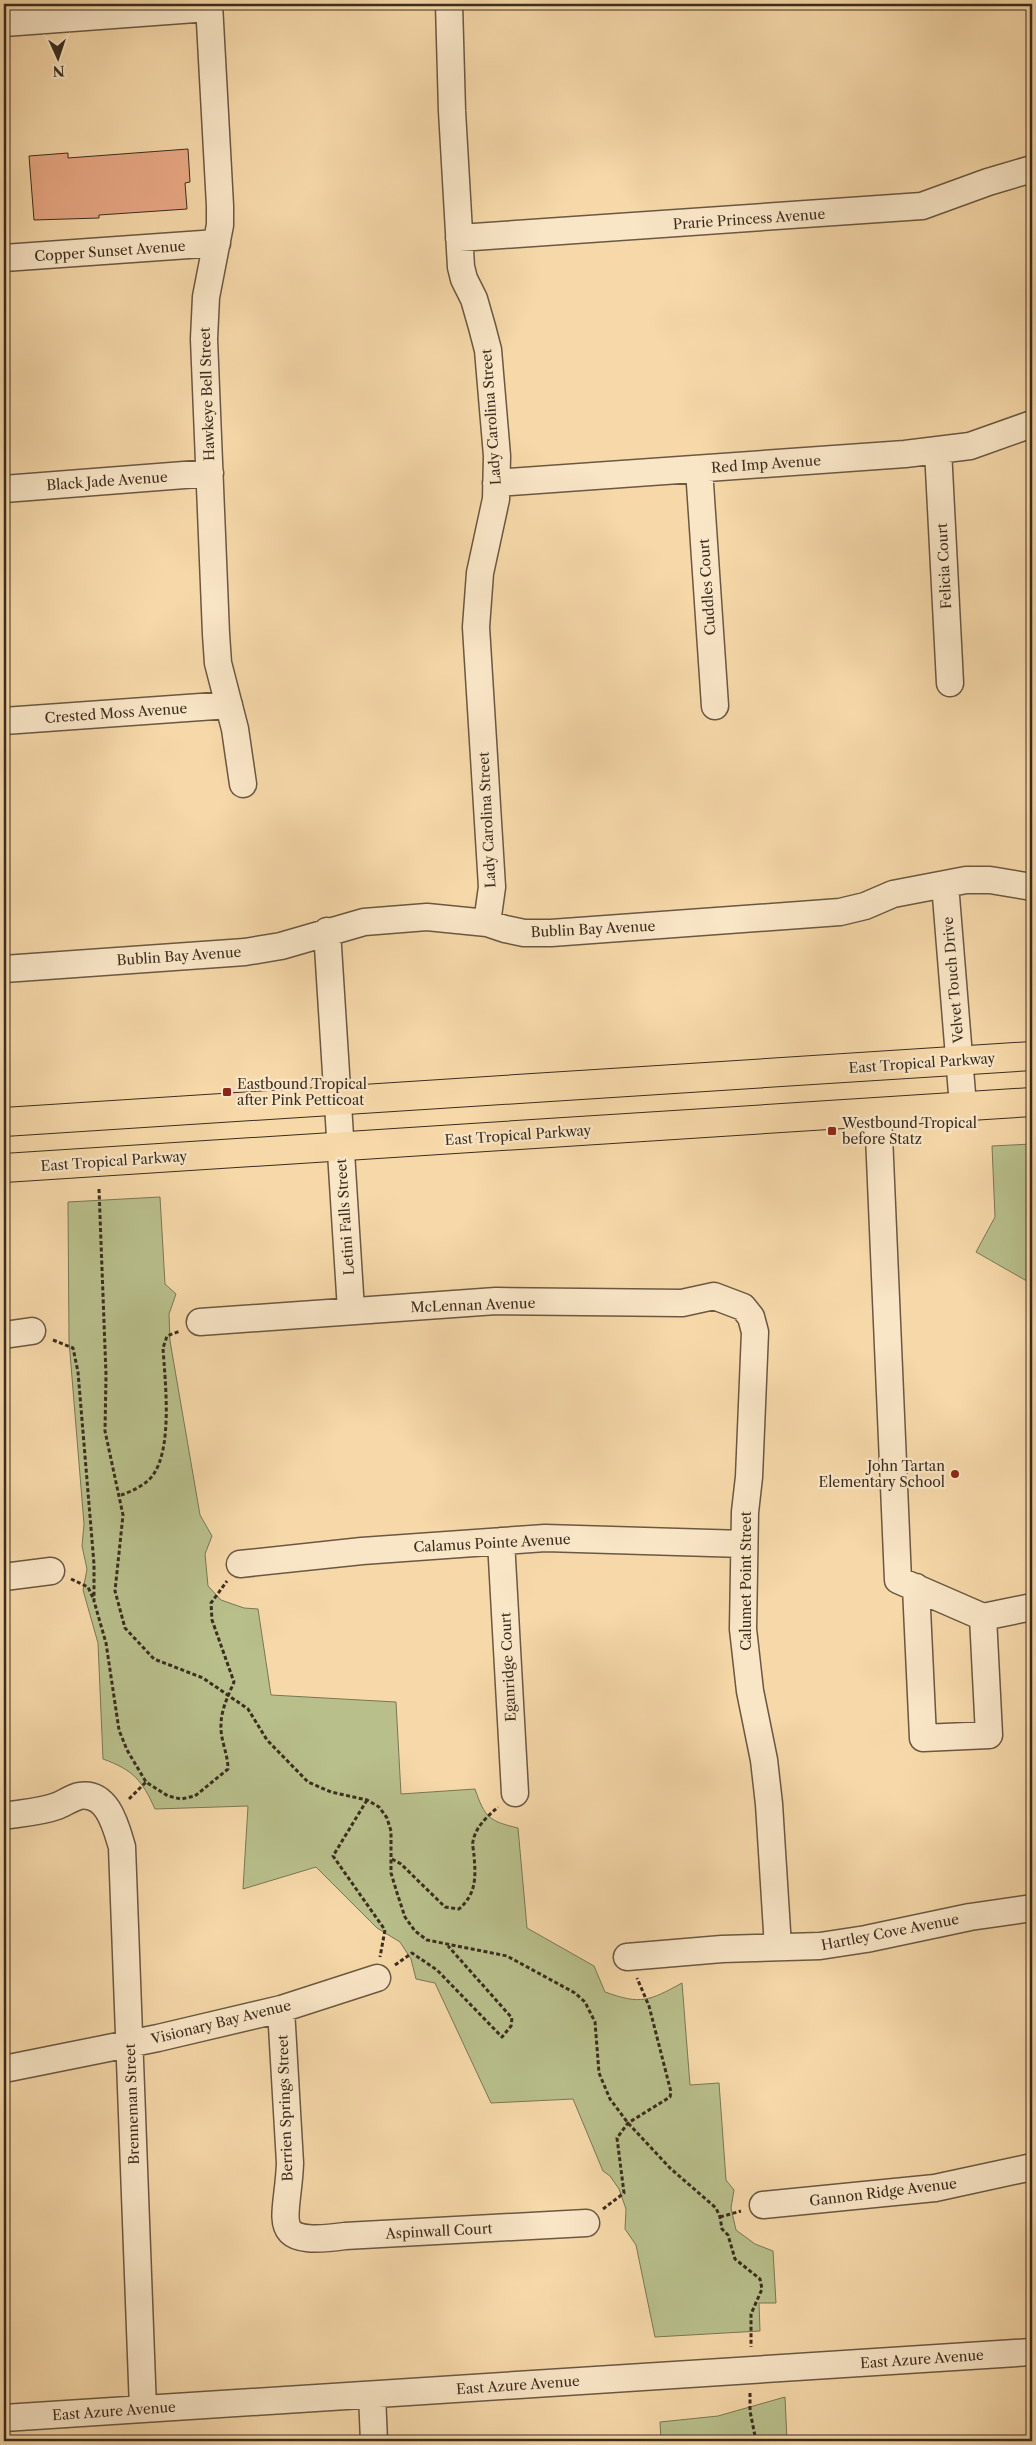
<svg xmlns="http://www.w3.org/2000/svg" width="1036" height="2445" font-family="'Libre Caslon Text',serif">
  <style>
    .green { fill: #b8bf8b; stroke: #7a7655 }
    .building { fill: #e8a884; stroke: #3b2d1f }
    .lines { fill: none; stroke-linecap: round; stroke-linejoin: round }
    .minor-casing { stroke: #6a5842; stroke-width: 29 }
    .major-casing { stroke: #3b2d1f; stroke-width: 30 }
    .path { stroke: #3b2d1f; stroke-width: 3; stroke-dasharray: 4 2.5; stroke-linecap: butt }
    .minor { stroke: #f9e6c7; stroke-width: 26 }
    .major { stroke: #f6d8a9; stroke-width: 28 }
    .poi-dot { fill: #8f2418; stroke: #f9e6c7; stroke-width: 2 }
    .labels { text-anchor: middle; stroke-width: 4.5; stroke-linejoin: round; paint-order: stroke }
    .street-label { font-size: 14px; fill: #3b2d1f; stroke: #f9e6c7 }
    .poi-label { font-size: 14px; fill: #3b2d1f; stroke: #f9e6c7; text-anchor: start }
  </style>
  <rect width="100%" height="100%" fill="#f6d8a9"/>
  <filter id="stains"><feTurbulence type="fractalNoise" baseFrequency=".004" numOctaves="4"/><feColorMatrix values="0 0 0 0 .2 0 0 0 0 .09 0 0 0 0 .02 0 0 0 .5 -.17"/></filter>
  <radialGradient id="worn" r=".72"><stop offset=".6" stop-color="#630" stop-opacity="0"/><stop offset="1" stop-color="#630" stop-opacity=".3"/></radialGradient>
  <!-- green -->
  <path class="green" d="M1032,1144V1284L976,1252L995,1217L992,1146Z
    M160,1197L165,1284L176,1294L169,1314L170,1341L200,1515L212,1536L205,1554L208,1586L221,1600L244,1608L258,1609L271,1695L396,1702L401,1794L475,1789C485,1818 489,1821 518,1828L527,1928L594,1966L605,1992C641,2005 649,2001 682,1983L690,2085L719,2083L726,2180L734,2190L731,2208L736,2230L755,2244L773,2251L776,2303H759L760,2331L655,2337L636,2245L625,2229L626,2209L619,2189L610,2176L603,2171L573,2099L491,2103L435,1983L416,1979L411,1959L400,1942L377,1928L316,1867L243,1889L248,1806L155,1809C142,1780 133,1770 103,1759L98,1643L83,1590L87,1569L82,1546L84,1524L69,1341L68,1202Z
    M1026,1614H1032V1725Z
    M785,2397L787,2441H661L660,2422L718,2416Z"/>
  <!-- building -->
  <path class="building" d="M188,149L190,182L185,183L187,209L99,215V218L34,220L29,156L68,153V158Z"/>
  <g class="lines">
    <!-- minor casing -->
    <g class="minor-casing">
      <path id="minor" d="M209,4L220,206V225L206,297L204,339L216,634L218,663L235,729L243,784
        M449,4L452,111L461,267L464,279L474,299L482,327L488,350L497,456L496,499L480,573L476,627L492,887L487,923
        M4,23L209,8
        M459,238L922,206L988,182L1032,169
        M4,258L217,243
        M938,450L950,683
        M699,469L715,706
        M496,483L905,454L970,446L1032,424
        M4,489L210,473
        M4,721L229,705
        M945,884L963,1106
        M327,931L351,1310
        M4,969L245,952L281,946L364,922L427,917L487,923L505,929L524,933H551L840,912L865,906L893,894L966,880H990L1032,887
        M878,1112L898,1580L983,1617L989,1735L923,1738L916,1587
        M200,1322L496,1301L682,1303L714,1296L743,1307L751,1317L755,1332L749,1477L745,1512L743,1629L750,1691L764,1760L769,1804L778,1947
        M4,1335L32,1331
        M501,1541L515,1793
        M240,1564L362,1551L545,1538L744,1544
        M4,1577L51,1571
        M983,1617L1032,1607
        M4,1816C21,1813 41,1812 57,1806C64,1803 72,1798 79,1796C108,1791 116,1827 122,1847L143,2409
        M627,1957L722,1949L820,1946L866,1939L970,1917L1032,1908
        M281,2009L290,2163C288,2221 265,2247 345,2236L586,2223
        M4,2069L158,2038L281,2009L377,1978
        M763,2205L935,2188L1032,2167
        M372,2395L374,2441
        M4,2418L1032,2352"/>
    </g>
    <!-- major casing -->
    <g class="major-casing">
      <path id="major" d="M4,1122L1032,1056
        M4,1168L1032,1102"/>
    </g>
    <!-- path -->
    <path class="path" d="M99,1189L106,1375L105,1431L123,1515L115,1591L125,1628L154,1659L203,1678L248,1709L267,1740L308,1782L331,1792L367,1800L379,1807L387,1818L391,1831V1873L398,1896L405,1917L415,1931L427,1940L507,1956L575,1993L585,2002L595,2022L599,2073L610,2099L628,2123L670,2168L716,2208L720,2217L722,2229L728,2235L735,2259L760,2279L762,2289L751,2314V2347
      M53,1340L73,1348L78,1372L94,1564V1601L106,1643L119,1730L127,1750L146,1782L168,1796L181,1799L195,1796L228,1769C228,1754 220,1739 221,1725C221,1710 228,1696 234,1682L212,1620L211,1603L227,1581
      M121,1495C131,1492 147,1484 153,1475C173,1447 165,1381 163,1348L167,1336L180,1331
      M71,1579L88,1587L93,1598
      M129,1799L146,1782
      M367,1800L333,1856L385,1930L380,1957
      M392,1859L401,1864L445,1907L459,1909C476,1894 476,1878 474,1856C474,1852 472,1845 473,1841C476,1826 488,1816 498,1807
      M395,1965L412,1953L437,1970L502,2037L511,2026L512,2018L448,1946
      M603,2209L624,2193L617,2138L628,2123L670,2097L671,2092L649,2006L637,1978
      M720,2217L741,2211
      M750,2393V2411L756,2441"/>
    <!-- minor -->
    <use href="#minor" class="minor"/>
    <!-- major -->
    <use href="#major" class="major"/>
  </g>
  <!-- markers -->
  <g class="poi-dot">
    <rect x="222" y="1087" width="10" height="10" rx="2.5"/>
    <rect x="827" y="1126" width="10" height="10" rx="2.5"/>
    <circle cx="955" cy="1474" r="5"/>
  </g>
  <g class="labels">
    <!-- street labels -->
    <g class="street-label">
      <text transform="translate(749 219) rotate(-4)" y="5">Prarie Princess Avenue</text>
      <text transform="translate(110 251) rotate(-4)" y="5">Copper Sunset Avenue</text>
      <text transform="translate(207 394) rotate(-92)" y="5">Hawkeye Bell Street</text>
      <text transform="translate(491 417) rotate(-94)" y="5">Lady Carolina Street</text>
      <text transform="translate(766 464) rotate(-4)" y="5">Red Imp Avenue</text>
      <text transform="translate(107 481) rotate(-4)" y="5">Black Jade Avenue</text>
      <text transform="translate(944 566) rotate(-93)" y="5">Felicia Court</text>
      <text transform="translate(707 587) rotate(-94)" y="5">Cuddles Court</text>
      <text transform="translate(116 713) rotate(-4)" y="5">Crested Moss Avenue</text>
      <text transform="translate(487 820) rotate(-93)" y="5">Lady Carolina Street</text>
      <text transform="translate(593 929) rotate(-3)" y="5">Bublin Bay Avenue</text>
      <text transform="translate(179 956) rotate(-4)" y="5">Bublin Bay Avenue</text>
      <text transform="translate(953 980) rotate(-95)" y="5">Velvet Touch Drive</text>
      <text transform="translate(922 1063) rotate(-4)" y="5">East Tropical Parkway</text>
      <text transform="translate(518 1135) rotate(-4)" y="5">East Tropical Parkway</text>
      <text transform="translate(114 1161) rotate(-4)" y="5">East Tropical Parkway</text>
      <text transform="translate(345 1217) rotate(-94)" y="5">Letini Falls Street</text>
      <text transform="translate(473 1305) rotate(-2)" y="5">McLennan Avenue</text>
      <text transform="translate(492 1543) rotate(-3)" y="5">Calamus Pointe Avenue</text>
      <text transform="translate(746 1581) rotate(-90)" y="5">Calumet Point Street</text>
      <text transform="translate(508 1667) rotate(-93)" y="5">Eganridge Court</text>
      <text transform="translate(890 1932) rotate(-11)" y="5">Hartley Cove Avenue</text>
      <text transform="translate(221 2022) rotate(-14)" y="5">Visionary Bay Avenue</text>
      <text transform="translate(132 2104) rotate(-92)" y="5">Brenneman Street</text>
      <text transform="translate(285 2108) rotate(-92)" y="5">Berrien Springs Street</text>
      <text transform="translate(883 2192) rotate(-7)" y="5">Gannon Ridge Avenue</text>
      <text transform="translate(439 2231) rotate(-3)" y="5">Aspinwall Court</text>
      <text transform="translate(922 2359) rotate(-4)" y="5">East Azure Avenue</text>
      <text transform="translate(518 2385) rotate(-4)" y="5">East Azure Avenue</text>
      <text transform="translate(114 2411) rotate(-4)" y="5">East Azure Avenue</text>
    </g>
    <!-- poi labels -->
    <g class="poi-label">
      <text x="237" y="1089">Eastbound Tropical<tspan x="237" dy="16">after Pink Petticoat</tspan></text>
      <text x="842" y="1128">Westbound Tropical<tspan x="842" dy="16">before Statz</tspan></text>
      <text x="945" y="1471" text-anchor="end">John Tartan<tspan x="945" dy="16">Elementary School</tspan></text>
    </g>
  </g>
  <!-- margin -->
  <rect width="1036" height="2445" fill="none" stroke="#f6d8a9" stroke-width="20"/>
  <rect x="5" y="5" width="1026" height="2435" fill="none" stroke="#3b2d1f" stroke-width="2.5"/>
  <rect x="10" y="10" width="1016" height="2425" fill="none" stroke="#3b2d1f"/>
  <!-- north arrow -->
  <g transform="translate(58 58) rotate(177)" stroke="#f9e6c7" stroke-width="4" paint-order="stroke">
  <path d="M0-4L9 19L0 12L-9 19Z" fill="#3b2d1f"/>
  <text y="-8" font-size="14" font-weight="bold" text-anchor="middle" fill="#3b2d1f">N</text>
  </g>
  <rect width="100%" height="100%" filter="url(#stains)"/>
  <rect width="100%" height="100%" fill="url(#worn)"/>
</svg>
